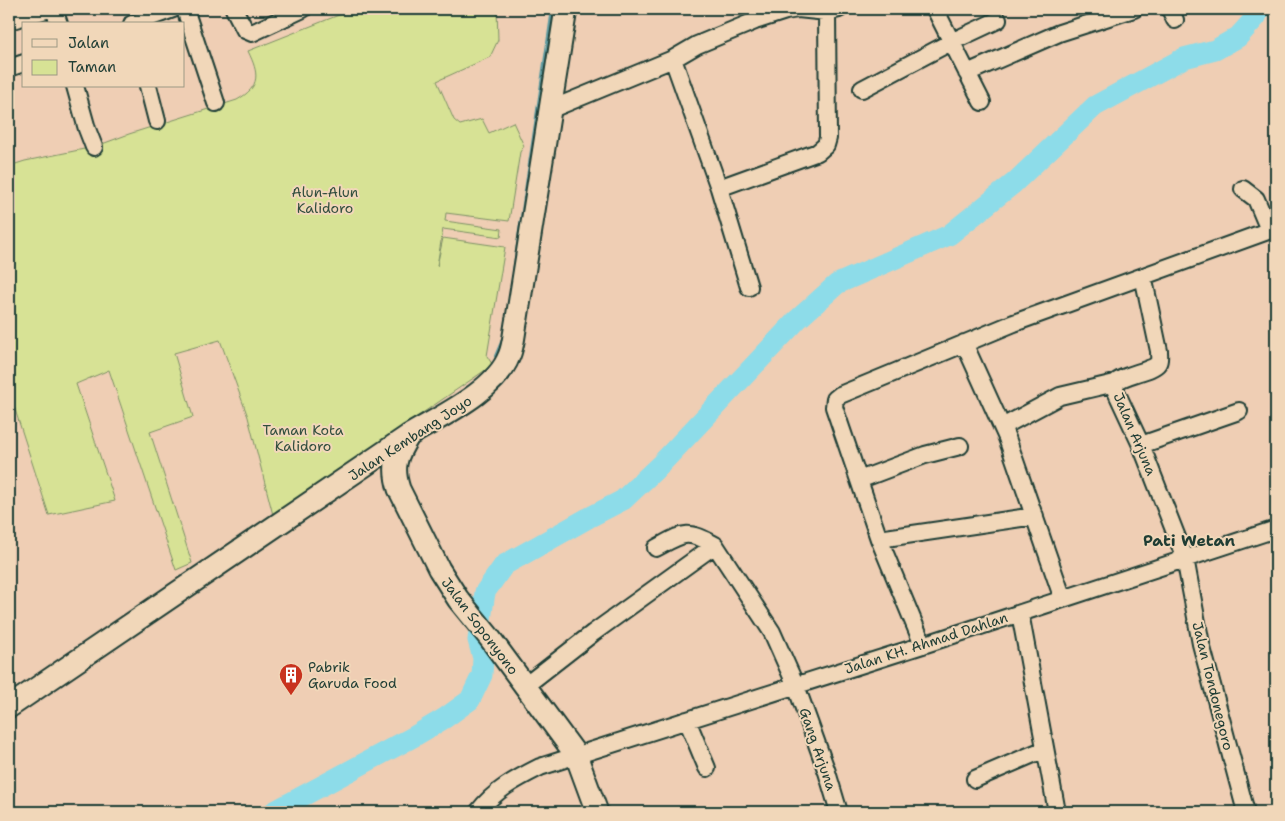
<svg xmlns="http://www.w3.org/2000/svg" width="1285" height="821" font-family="'Shantell Sans',sans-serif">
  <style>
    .green { fill: #d7e295; stroke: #7b9064 }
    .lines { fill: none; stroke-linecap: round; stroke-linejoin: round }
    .stream { stroke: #619ca1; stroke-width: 4 }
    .river { stroke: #8ddce9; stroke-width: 21 }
    .minor-casing { stroke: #1f3d34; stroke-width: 20 }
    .major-casing { stroke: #1f3d34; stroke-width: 25 }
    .minor { stroke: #f1d7b9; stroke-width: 16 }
    .major { stroke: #f1d7b9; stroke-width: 21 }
    .labels { text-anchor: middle; stroke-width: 4; stroke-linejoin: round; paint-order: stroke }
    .park-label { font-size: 14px; fill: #314e3e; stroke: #f1d7b9 }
    .street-label { font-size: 14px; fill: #1f3d34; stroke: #f1d7b9 }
    .poi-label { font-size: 14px; fill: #1f3d34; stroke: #f1d7b9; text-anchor: start }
    .quarter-label { font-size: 16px; font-weight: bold; fill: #1f3d34; stroke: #f1d7b9 }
  </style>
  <rect width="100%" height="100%" fill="#efceb4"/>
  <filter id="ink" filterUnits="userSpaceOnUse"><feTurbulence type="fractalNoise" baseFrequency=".02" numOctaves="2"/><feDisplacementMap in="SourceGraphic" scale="10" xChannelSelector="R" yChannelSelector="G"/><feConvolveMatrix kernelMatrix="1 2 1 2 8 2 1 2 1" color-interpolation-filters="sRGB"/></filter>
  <g filter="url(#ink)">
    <!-- green -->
    <path class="green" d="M354,9H497L498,40L490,57L437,81L454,120L460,125L482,119L489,133L513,122L524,146L520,152L509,221L446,213L445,221L502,229L501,237L443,229L437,266L443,238L505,247L487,356L492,364L484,371L273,515L248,417L220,340L174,353L193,417L150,432L192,563L176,570L109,370L76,384L115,501L49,515L9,391V166L25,161L94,147L129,134L237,100C261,86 259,74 248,51Z"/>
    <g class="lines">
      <!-- stream -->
      <path class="stream" d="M514,271L553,9
        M496,356L503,340"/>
      <!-- river -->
      <path class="river" d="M273,812L413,737L445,718L470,700L482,675L483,658L478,640L485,592L504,565L588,518L623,500L660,465L797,320L837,284L949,235L1014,183L1095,106L1184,58L1215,50L1238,37L1256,17L1259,9"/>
      <!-- minor casing -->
      <g class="minor-casing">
        <path id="minor" d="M54,9L59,24
          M185,9L216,103
          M234,9L245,30L252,33L303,9
          M935,9L982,102
          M1170,9L1175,20
          M9,21L49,9
          M132,24L173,9
          M673,59L719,188L818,152L826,145L828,138L827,12
          M9,68L24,63
          M967,73L1059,33L1134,9
          M75,86L87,129L94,147
          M148,86L157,121
          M862,89L951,42L998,20
          M549,110L673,59L697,45L755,21L786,11L798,9L827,12L839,9
          M719,188L749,287
          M1243,189L1256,199L1269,230
          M1143,276L1159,351C1159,355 1160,360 1158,363C1153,371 1124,374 1115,383L1114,387L1141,445L1185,558L1201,644L1246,812
          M964,343L1007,438L1063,599
          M1002,427L1060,396L1115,383
          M1141,445L1239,411
          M859,480L925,455L960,446
          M879,539L1035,516
          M656,548C684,533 686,529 715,545
          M1020,613L1057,812
          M923,645L879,539L834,407L835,399L840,395L1014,323L1276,228
          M525,686L593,633L715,545L772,632L796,686L827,772L839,812
          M687,720L707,768
          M975,779L1045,749
          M478,812C495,790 516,779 540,767L923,645L1276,529"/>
      </g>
      <!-- major casing -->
      <g class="major-casing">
        <path id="major" d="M408,437C396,456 392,467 399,489L439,569L458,599L489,637L576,755L597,812
          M9,707L408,436C439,417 496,391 509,356C514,345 514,331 517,318L566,9"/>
      </g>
      <!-- minor -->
      <use href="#minor" class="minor"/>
      <!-- major -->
      <use href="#major" class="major"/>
    </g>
  </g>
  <!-- icons -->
  <defs>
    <g id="building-pin" transform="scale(1.25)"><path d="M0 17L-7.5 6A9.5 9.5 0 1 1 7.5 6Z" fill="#c8321e" stroke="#f1d7b9"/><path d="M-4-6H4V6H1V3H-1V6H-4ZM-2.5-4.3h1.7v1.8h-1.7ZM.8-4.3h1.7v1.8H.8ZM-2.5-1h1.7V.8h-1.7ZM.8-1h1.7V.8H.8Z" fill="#fff"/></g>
  </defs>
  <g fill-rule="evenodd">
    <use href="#building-pin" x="291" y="675"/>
  </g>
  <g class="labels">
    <!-- park labels -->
    <g class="park-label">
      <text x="325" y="197">Alun-Alun<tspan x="325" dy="16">Kalidoro</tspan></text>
      <text x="303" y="435">Taman Kota<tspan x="303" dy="16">Kalidoro</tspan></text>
    </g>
    <!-- street labels -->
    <g class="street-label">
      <text transform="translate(1135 434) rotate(67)" y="5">Jalan Arjuna</text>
      <text transform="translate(410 438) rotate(-33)" y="5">Jalan Kembang Joyo</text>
      <text transform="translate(480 626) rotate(53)" y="5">Jalan Soponyono</text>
      <text transform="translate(926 643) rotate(-18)" y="5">Jalan KH. Ahmad Dahlan</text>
      <text transform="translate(1213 686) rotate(76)" y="5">Jalan Tondonegoro</text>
      <text transform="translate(818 749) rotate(71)" y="5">Gang Arjuna</text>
    </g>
    <!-- poi labels -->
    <g class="poi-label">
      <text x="308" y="672">Pabrik<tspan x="308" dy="16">Garuda Food</tspan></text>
    </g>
    <!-- quarter labels -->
    <g class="quarter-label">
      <text x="1189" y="546">Pati Wetan</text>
    </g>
  </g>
  <!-- margin -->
  <rect width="1285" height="821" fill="none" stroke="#f1d7b9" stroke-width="30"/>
  <rect x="15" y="15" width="1255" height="791" fill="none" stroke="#1f3d34" stroke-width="2" filter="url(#ink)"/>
  <!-- legend -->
  <rect x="22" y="22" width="162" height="65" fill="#f1d7b9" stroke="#9d9984"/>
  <rect x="32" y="39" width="25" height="8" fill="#f1d7b9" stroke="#9d9984"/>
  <text x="68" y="48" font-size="15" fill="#1f3d34">Jalan</text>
  <rect x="32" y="60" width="25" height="15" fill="#d7e295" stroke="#9d9984"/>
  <text x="68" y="72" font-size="15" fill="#1f3d34">Taman</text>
</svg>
